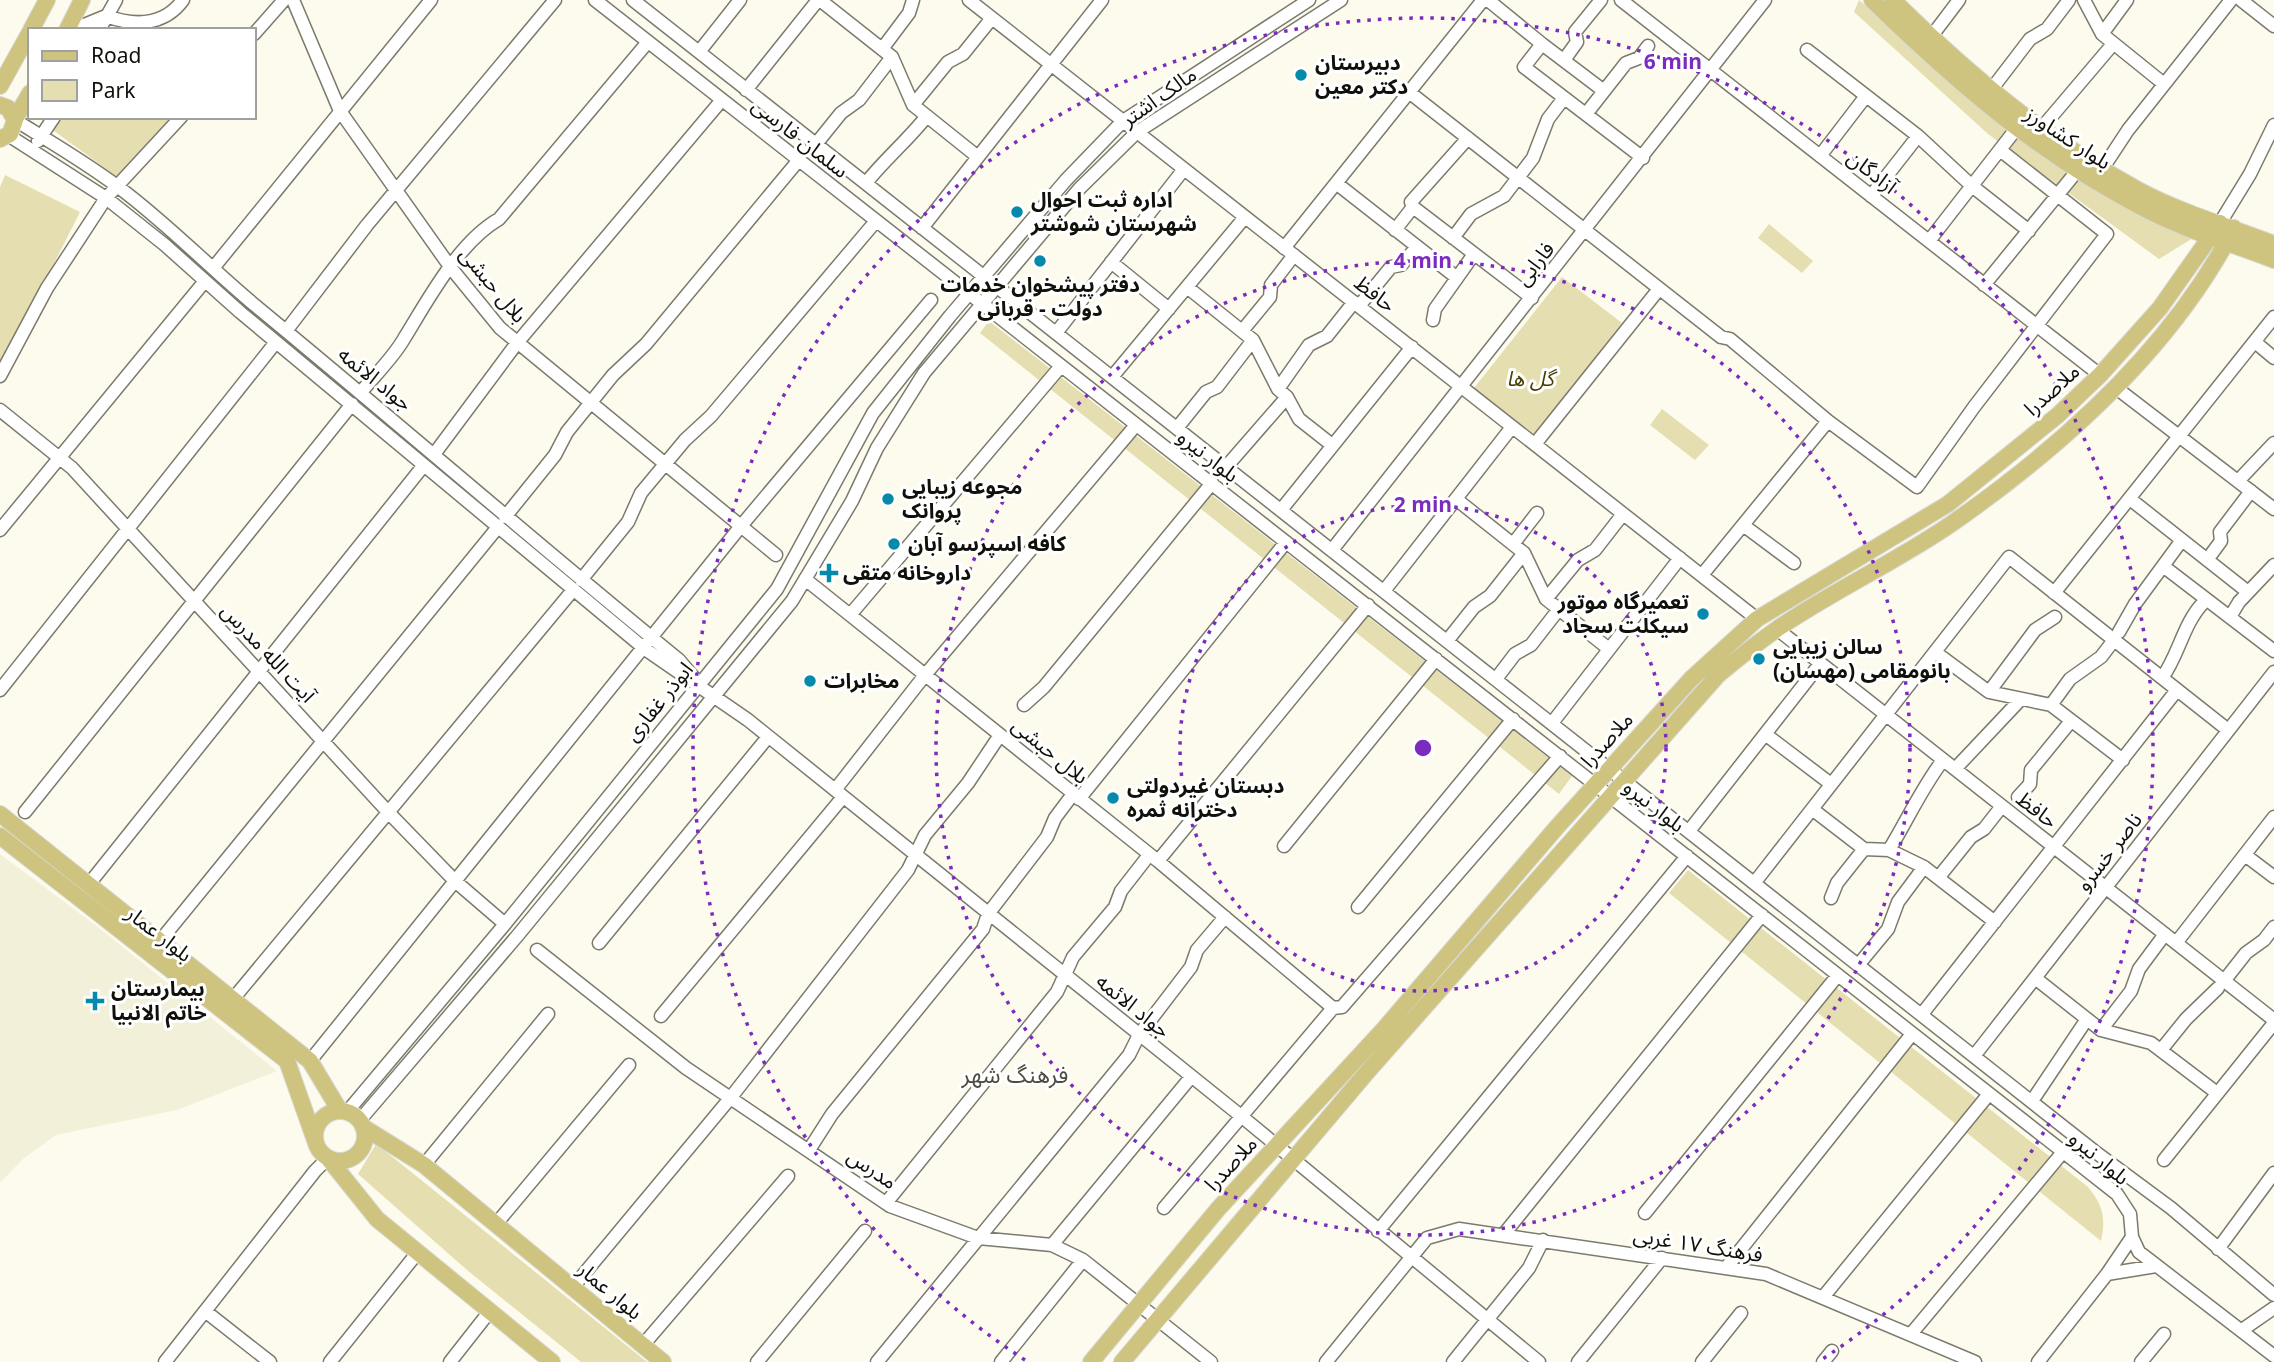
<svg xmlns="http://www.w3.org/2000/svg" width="2274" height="1362" font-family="Georgia,'Noto Sans Arabic',serif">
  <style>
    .built { fill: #f3f0da }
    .green { fill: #e4deb0 }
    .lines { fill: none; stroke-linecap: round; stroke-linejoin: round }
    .minor-casing { stroke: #7b7a6d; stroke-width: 15 }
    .major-casing { stroke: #d9d9d8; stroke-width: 18 }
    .minor { stroke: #fff; stroke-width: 12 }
    .major { stroke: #cec47f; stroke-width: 16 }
    .ring { fill: none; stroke: #7b2cbf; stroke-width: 3.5; stroke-dasharray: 3.5 7 }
    .poi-dot { fill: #068aab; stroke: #fff; stroke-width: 2.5 }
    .labels { text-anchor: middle; stroke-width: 6; stroke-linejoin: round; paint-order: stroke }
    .poi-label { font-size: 21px; font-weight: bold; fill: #11110c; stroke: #fff; text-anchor: start }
    .street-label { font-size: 21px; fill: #11110c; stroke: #fff }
    .park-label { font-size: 21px; font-style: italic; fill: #483f01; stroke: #fff }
    .neighbourhood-label { font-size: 23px; fill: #4e4d41; stroke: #fff }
    .centre { fill: #7b2cbf; stroke: #fff; stroke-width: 3.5 }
    .ring-label { font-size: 21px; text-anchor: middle; font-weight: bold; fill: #7b2cbf; stroke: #fff; stroke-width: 6; stroke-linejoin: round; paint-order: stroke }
  </style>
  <rect width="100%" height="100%" fill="#fdfbed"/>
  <!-- built -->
  <path class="built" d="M0,854L98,927L277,1071L177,1110L56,1135L23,1159L0,1183Z"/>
  <!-- green -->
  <path class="green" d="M1859,0L2016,129L2143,218L2193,238L2159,259L1988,134L1854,12Z
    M51,117H177L124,182L46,125Z
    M5,175L80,212L0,370V187Z
    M1769,224L1813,261L1802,273L1758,238Z
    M1562,277L1622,323L1535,435L1474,388Z
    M989,321L1572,776L1559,794L980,333Z
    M1662,409L1709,445L1695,460L1650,425Z
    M1688,870L2088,1187C2103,1205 2106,1218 2101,1241L1669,893Z
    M376,1144L400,1163L647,1362H581L467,1270L358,1174Z"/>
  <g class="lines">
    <!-- minor casing -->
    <g class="minor-casing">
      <path id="minor" d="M293,0L340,111L451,268L500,328L776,555
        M595,0L2117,1194L2130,1214L2132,1237L2139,1252L2274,1356
        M633,0L2094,1151L2171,1208L2274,1295
        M820,0L892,57L913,105L978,157
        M969,0L1757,619
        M1488,0L1542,44
        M1621,0L2100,375
        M2084,0L2102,34L2164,84
        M2241,0L2274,26
        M72,30L106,16C134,26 164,26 183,0
        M99,30L116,0
        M254,34L284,0
        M2102,34L2127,0
        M1931,37L1959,0
        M882,49L909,13L913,0
        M1807,50L1918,136L1972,186L2029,231
        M699,52L740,0
        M1564,60L1577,42L1575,32L1601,0
        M746,90L818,0
        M1991,90L2030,39L2047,29L2069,0
        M1604,91L1542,44L1524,67L1643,158
        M1409,92L1721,337L1730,339L1828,421L1917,487L1974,407L2107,234L2000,150
        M913,105L948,62L963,54L992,18
        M1586,114L1626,63L1639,58L1648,46
        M15,120C49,141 85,162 117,186C167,223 210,268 257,307C399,424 537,544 679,660L696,680
        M2040,130L2113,44
        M8,135L106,198L165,245L240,312L645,649L748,720L1241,1116L1539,1362
        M38,141L54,117
        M816,144L841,113L859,100L892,57
        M1820,156L1866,96
        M2103,168L2128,130L2231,0
        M866,183C885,159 907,141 927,116
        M1336,183L1456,277
        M1871,196L1918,136
        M1413,207L1532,298
        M2220,223L2250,174L2274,125
        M922,228L1102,0
        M1395,230L1413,207L1411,202L1468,138
        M1453,238L1471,214L1504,196L1533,158L1548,119L1564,98
        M1929,241L2016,129
        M1284,248L1483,0
        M1111,262L1169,309
        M214,267L431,0
        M1984,285L2077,171
        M1187,287L1253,340L1278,389L1287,397L1299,419L1332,445
        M1359,306L1391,267L1401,265L1417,247
        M1433,320L1435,309L1474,254
        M286,331L367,225L555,0
        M1242,331L1270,297L1271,285L1294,255
        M1056,333L1184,169
        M2255,342L2274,358
        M0,376L47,288L106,198L181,117
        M1112,377L1245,217
        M2115,387L2274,509
        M1278,389L1309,345L1327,336L1354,302
        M361,392C375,375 394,357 405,337C429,298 459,242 499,219L647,43
        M0,410L72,468L388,812L455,881L505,924
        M1177,428L1206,392L1217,387L1253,340
        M1535,444L1659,289
        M435,453L517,343L721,101
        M1226,467L1287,397
        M2238,481L2274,443
        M1456,499L1524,553L1546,599L1609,649
        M2130,499L2248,592
        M1281,510L1412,347
        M505,517L555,455L567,432L613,375L646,344L798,161
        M1743,525L1794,563
        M0,530L205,281
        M1513,544L1537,513
        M1332,550L1765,0
        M2207,560L2221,541L2220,532L2251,491
        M2163,566L2274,651
        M1702,575L1828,421
        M805,579L1158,861L1333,1008
        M581,580L628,522L641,493L685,440L711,416L876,221
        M1384,591L1512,427
        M2054,593L2274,317
        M1546,599L1578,560L1595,550L1623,514
        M850,615L1061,366
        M2230,617L2239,602L2274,565
        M1777,629L2274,1020
        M2119,632L2135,604L2182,540
        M1447,641L1474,607L1490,596L1524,553
        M1935,652L1989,692L2051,705L2123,760
        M2162,678C2179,655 2183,624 2203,603
        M1496,679L1515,654L1531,645L1559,609
        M0,690L276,342
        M1989,692L2035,630L2055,617
        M1024,705L1044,687L1212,483
        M2051,705L2070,679L2101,657L2114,640
        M1552,723L1680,558
        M1765,734L1831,784
        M1955,769L2021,699
        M835,790L925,675L1136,425
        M2018,797L2030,784L2031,770L2071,721
        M1079,799L1286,542
        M1812,809L1864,849L1889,850L1924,867L1995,922
        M25,812L352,404
        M1689,831L1820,664
        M1284,846L1436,659
        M1889,850C1908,819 1921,789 1943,760
        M2245,855L2274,877
        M1158,861L1368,605
        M1938,878L1971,837L1984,829L2002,806
        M1755,882L2009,557L2228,730
        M89,884L424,465
        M1831,898L1837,883L1864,849
        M1358,907L1513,719
        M160,941L498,527
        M599,943L768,737
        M2176,943L2274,817
        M537,950L686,1068L890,1206L978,1238L1052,1245L1083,1260L1211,1362
        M1859,964L1888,929L1898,902L1924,867
        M2035,978L2101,1030L2151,1043L2217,1093
        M2224,981L2246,953L2264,940L2274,927
        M233,999L573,590
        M1333,1008L1342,1007L1560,756
        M1922,1014L2177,690
        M661,1016L843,797
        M2101,1030L2131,991L2139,969L2165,934
        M2161,1050L2186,1019L2218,988
        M1974,1056L2274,672
        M310,1061L741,526L931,300
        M2032,1101L2087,1019
        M347,1112L505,924L777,589L873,413L950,316L1066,180L1123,121L1309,0
        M360,1120L518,935L792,601L852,501L877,448L924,373L1079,189L1137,132L1341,0
        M809,1150L832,1114L983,929L988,914L1047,837L1055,818L1073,794
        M2164,1160L2274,1023
        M424,1165L548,1014
        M886,1203L1057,992L1073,957L1115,907L1121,891L1149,855
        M1164,1208L1333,1008
        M1645,1213L1838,975
        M496,1224L629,1065
        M1378,1231L1687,856
        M1504,1234L1762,915
        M2132,1237L2107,1274L2156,1266
        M1052,1245L1191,1077
        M2218,1249L2274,1173
        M1726,1268L1912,1034
        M573,1287L732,1096L908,870L925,835L968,783L1000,735
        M1824,1296L1989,1094
        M205,1311L270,1362
        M2242,1330L2274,1308
        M1911,1334L2063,1152
        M643,1345L788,1176
        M165,1362L315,1171L328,1158
        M330,1362L418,1252
        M450,1362L490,1311
        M757,1362L865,1231
        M877,1362L1129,1055L1139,1035L1191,967L1197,950L1225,917
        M1001,1362L1083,1260
        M1326,1362L1427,1238L1459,1229L1766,1274L1975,1362
        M1453,1362L1529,1268L1543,1240
        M1578,1362L1662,1258
        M1702,1362L1741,1313
        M1823,1362L1832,1351
        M2038,1362L2107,1274
        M2141,1362L2164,1334"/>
    </g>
    <!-- major casing -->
    <g class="major-casing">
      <path id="major" d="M1872,0C1955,81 2038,153 2141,207C2182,229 2230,243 2274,260
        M1893,0C1969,75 2046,140 2140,191C2182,213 2230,227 2274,244
        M31,30L47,0
        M67,30L82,0
        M0,86L30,32
        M0,105L8,108L15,120L10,134L0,139
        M15,119L30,93
        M0,814L310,1061L340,1111
        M0,836L287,1061L317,1146
        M315 1136a25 25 0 1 1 50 0a25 25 0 1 1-50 0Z
        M363,1127L424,1165L663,1362
        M328,1158L377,1219L552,1362
        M1091,1362L1218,1209L1384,1029L1557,827L1691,679L1757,619L1948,504L2058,415L2100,375L2160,308L2220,223
        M1122,1362L1368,1071L1718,675C1737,659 1757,643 1777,629C1834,590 1898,561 1954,522C2064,445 2172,348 2234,228"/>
    </g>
    <!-- minor -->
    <use href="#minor" class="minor"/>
    <!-- major -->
    <use href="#major" class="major"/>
  </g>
  <!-- distance rings -->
  <g class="ring">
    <circle cx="1423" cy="748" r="243"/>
    <circle cx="1423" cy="748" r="487"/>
    <path d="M1025 1360A730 730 0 1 1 1821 1360"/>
  </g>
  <!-- markers -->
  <g class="poi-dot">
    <circle cx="1301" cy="75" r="7"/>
    <circle cx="1017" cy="212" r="7"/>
    <circle cx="1040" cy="261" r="7"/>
    <circle cx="888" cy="499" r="7"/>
    <circle cx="894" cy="544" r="7"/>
    <path d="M825.5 562.5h7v7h7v7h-7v7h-7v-7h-7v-7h7z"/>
    <circle cx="1703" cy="614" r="7"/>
    <circle cx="1759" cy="659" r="7"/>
    <circle cx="810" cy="681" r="7"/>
    <circle cx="1113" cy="798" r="7"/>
    <path d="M91.5 990.5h7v7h7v7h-7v7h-7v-7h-7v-7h7z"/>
  </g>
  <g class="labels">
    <!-- poi labels -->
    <g class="poi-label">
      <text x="1315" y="70">دبیرستان<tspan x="1315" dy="24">دکتر معین</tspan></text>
      <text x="1031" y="207">اداره ثبت احوال<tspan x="1031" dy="24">شهرستان شوشتر</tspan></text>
      <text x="1040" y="292" text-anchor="middle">دفتر پیشخوان خدمات<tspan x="1040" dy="24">دولت - قربانی</tspan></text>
      <text x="902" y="494">مجوعه زیبایی<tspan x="902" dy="24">پروانک</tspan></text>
      <text x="908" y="551">کافه اسپرسو آبان</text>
      <text x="843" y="580">داروخانه متقی</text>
      <text x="1689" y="609" text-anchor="end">تعمیرگاه موتور<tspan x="1689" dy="24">سیکلت سجاد</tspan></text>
      <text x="1773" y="654">سالن زیبایی<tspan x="1773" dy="24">بانومقامی (مهسان)</tspan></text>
      <text x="824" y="688">مخابرات</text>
      <text x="1127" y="793">دبستان غیردولتی<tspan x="1127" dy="24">دخترانه ثمره</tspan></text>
      <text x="111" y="996">بیمارستان<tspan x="111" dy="24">خاتم الانبیا</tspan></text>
    </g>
    <!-- street labels -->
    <g class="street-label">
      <text transform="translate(1159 97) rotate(-35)" y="7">مالک اشتر</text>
      <text transform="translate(800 138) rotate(38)" y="7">سلمان فارسی</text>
      <text transform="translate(2068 138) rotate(33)" y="7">بلوار کشاورز</text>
      <text transform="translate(1872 172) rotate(38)" y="7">آزادگان</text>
      <text transform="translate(1535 264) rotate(-52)" y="7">فارابی</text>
      <text transform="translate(493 285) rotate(50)" y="7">بلال حبشی</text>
      <text transform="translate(1375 294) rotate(38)" y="7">حافظ</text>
      <text transform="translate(375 379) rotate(39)" y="7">جواد الائمه</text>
      <text transform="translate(2052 390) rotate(-42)" y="7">ملاصدرا</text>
      <text transform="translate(1208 456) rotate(38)" y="7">بلوار نیرو</text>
      <text transform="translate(268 653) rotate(47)" y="7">آیت الله مدرس</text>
      <text transform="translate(659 702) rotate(-51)" y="7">ابوذر غفاری</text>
      <text transform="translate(1607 740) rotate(-48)" y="7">ملاصدرا</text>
      <text transform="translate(1050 751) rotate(39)" y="7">بلال حبشی</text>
      <text transform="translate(1654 806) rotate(38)" y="7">بلوار نیرو</text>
      <text transform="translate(2037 810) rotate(38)" y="7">حافظ</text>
      <text transform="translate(2109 852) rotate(-52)" y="7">ناصر خسرو</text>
      <text transform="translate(159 934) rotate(38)" y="7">بلوار عمار</text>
      <text transform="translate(1133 1006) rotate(39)" y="7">جواد الائمه</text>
      <text transform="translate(2099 1158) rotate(40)" y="7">بلوار نیرو</text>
      <text transform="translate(1231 1164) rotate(-47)" y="7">ملاصدرا</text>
      <text transform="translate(872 1169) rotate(34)" y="7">مدرس</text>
      <text transform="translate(1698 1245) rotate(9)" y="7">فرهنگ ۱۷ غربی</text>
      <text transform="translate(610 1291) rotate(40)" y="7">بلوار عمار</text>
    </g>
    <!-- park labels -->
    <g class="park-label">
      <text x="1530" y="386">گل ها</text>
    </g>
    <!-- neighbourhood labels -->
    <g class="neighbourhood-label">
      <text x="1015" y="1083">فرهنگ شهر</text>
    </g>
  </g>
  <circle cx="1423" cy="748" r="10" class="centre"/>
  <g class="ring-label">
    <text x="1673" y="69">6 min</text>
    <text x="1423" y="268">4 min</text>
    <text x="1423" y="512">2 min</text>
  </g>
  <!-- legend -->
  <rect x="28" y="28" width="228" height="91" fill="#ffffff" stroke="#a0a09e" stroke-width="2"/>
  <rect x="42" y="51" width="35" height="10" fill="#cec47f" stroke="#a0a09e" stroke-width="2"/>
  <text x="91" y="63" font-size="21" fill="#11110c">Road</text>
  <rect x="42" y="80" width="35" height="21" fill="#e4deb0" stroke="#a0a09e" stroke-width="2"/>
  <text x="91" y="98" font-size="21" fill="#11110c">Park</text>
</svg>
